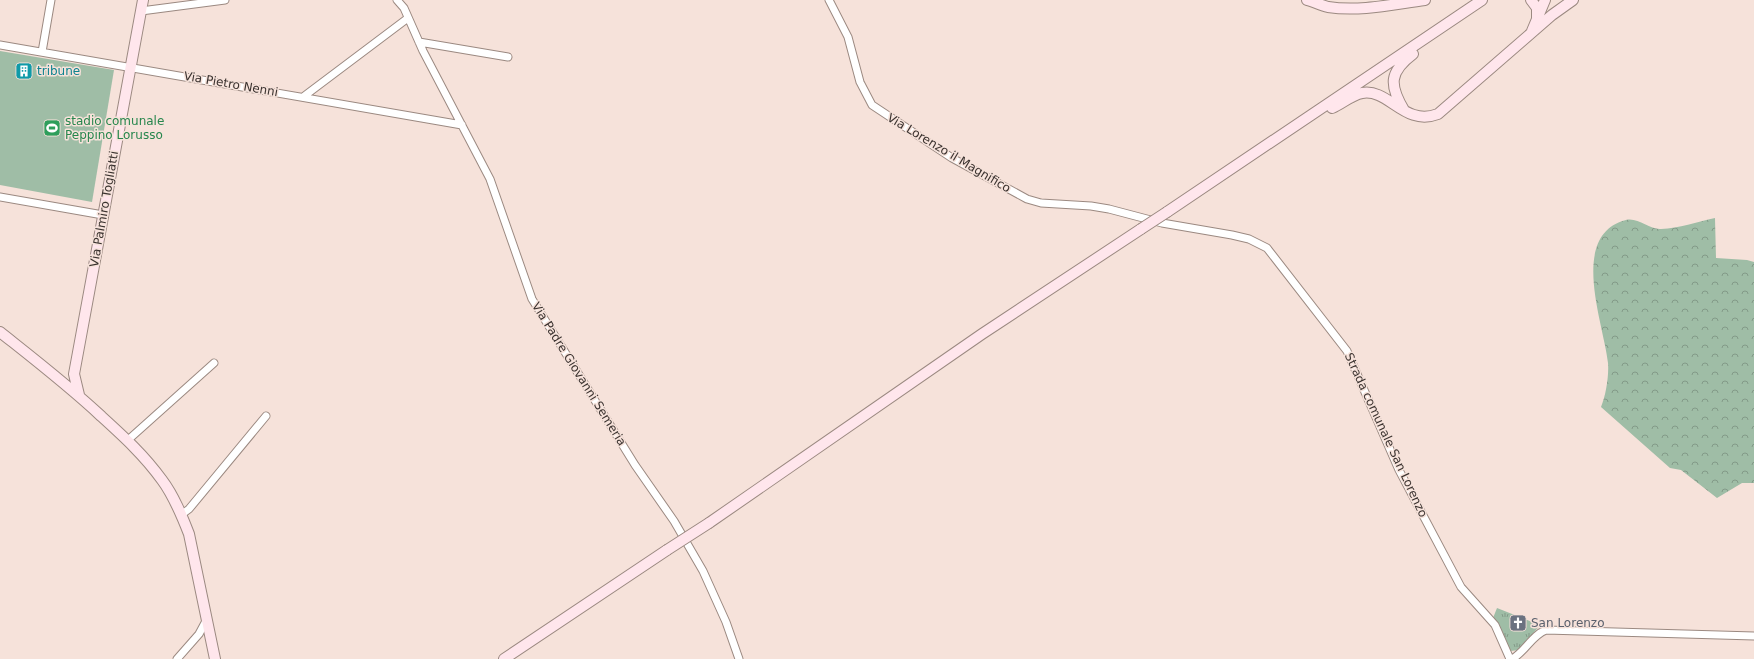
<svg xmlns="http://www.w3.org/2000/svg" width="1754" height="659" font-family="'DejaVu Sans',sans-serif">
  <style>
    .grass { fill: url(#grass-tufts) }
    .park { fill: url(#park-crowns) }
    .pitch { fill: #9fbda6 }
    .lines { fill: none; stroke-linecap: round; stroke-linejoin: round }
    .street-casing { stroke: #9b8981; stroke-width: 9 }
    .secondary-casing { stroke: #9b8981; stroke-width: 12 }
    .street { stroke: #fff; stroke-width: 7 }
    .secondary { stroke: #ffe6ec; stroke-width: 10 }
    .secondary-bridge-casing { stroke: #9b8981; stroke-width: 12; stroke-linecap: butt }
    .secondary-bridge { stroke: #ffe6ec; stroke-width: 10 }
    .labels { text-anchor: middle; stroke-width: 3; stroke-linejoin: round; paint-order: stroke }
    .culture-label { font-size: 12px; fill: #0d838f; stroke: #f6e2da; text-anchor: start }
    .street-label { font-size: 12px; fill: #3a322f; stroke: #f6e2da }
    .leisure-label { font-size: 12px; fill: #27864d; stroke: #f6e2da; text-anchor: start }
    .worship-label { font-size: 12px; fill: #5b616d; stroke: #f6e2da; text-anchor: start }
  </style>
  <defs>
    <pattern id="grass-tufts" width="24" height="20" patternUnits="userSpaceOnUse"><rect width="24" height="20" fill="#9fbda6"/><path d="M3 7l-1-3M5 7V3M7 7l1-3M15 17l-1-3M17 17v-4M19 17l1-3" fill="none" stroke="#839a88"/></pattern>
    <pattern id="park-crowns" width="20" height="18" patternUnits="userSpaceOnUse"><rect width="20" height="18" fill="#9fbda6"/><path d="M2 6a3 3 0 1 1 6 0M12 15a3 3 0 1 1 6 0" fill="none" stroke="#839a88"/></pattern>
  </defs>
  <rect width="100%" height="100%" fill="#f6e2da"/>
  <!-- grass -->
  <path class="grass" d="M1497,608L1540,625L1520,650L1510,651L1493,618Z"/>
  <!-- park -->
  <path class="park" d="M1715,218L1716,258L1747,260L1754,262V483H1742L1717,498L1681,470L1670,468L1601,407C1606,395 1609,376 1608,363C1604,324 1568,235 1626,220C1638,217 1650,230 1661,229C1679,228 1697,222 1715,218Z"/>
  <!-- pitch -->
  <path class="pitch" d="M0,51L114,70L92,202L0,185Z"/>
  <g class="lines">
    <!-- street casing -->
    <g class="street-casing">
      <path id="street" d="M397,0L404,8L423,51L490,179L532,299L635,465L674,521L703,571L726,622L739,659
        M829,0L848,37L860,82L872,105L952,158L1027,199L1041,203L1091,206L1109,209L1162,223L1232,235L1249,239L1267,248L1347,351L1399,470L1461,587L1495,625L1510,659
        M141,11L225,0
        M419,42L508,57
        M0,45L462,125
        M42,52L51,0
        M303,97L408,18
        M0,197L103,215
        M128,440L214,363
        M181,515L189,509L266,416
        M177,659L199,634L206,621
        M1512,659C1525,652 1532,635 1546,630L1754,636"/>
    </g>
    <!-- secondary casing -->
    <g class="secondary-casing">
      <path id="secondary" d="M1307,0C1314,2 1321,5 1328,7C1360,12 1394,4 1425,0
        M1531,0L1537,8V18
        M1532,31L1545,0
        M1332,108C1342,104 1351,95 1362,93C1389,88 1404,127 1438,114L1552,15L1573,0
        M1404,110C1389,85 1389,72 1413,54
        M1167,212L1482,0
        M0,332C34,359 69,386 101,416C123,436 144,455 162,480C174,496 182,516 189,534L215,659
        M79,395L74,374L143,0
        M709,523L982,334L1141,229
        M504,659L667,550"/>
    </g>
    <!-- street -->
    <use href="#street" class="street"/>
    <!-- secondary -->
    <use href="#secondary" class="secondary"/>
    <!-- secondary-bridge casing -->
    <g class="secondary-bridge-casing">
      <path id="secondary-bridge" d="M1141,229L1167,212
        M667,550L709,523"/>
    </g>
    <!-- secondary-bridge -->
    <use href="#secondary-bridge" class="secondary-bridge"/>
  </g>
  <!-- icons -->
  <defs>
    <g id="building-square" transform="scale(0.9)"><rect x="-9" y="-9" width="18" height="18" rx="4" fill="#0f9aa8" stroke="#f6e2da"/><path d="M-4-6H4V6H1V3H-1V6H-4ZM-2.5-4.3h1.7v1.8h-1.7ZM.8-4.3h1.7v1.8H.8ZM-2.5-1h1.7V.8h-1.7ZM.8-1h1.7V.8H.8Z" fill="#fff"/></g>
    <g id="stadium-square" transform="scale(0.9)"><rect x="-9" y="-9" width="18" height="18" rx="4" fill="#2e9e5b" stroke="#f6e2da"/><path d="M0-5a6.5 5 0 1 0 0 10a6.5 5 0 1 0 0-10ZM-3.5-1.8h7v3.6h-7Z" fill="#fff"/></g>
    <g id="church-square" transform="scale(0.9)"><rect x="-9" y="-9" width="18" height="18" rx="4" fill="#6b7280" stroke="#f6e2da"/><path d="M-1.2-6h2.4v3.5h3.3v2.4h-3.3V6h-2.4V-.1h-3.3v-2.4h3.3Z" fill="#fff"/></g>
  </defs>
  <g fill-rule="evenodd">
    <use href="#building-square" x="24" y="71"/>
    <use href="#stadium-square" x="52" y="128"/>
    <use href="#church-square" x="1518" y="623"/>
  </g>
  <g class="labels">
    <!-- culture labels -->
    <g class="culture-label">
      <text x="37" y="75">tribune</text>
    </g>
    <!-- street labels -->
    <g class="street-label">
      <text transform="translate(231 84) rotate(10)" y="4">Via Pietro Nenni</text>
      <text transform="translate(949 153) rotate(31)" y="4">Via Lorenzo il Magnifico</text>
      <text transform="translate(104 209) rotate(-80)" y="4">Via Palmiro Togliatti</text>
      <text transform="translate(579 374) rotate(58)" y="4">Via Padre Giovanni Semeria</text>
      <text transform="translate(1386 435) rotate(65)" y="4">Strada comunale San Lorenzo</text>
    </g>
    <!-- leisure labels -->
    <g class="leisure-label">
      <text x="65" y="125">stadio comunale<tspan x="65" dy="14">Peppino Lorusso</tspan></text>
    </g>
    <!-- worship labels -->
    <g class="worship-label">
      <text x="1531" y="627">San Lorenzo</text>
    </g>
  </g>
</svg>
